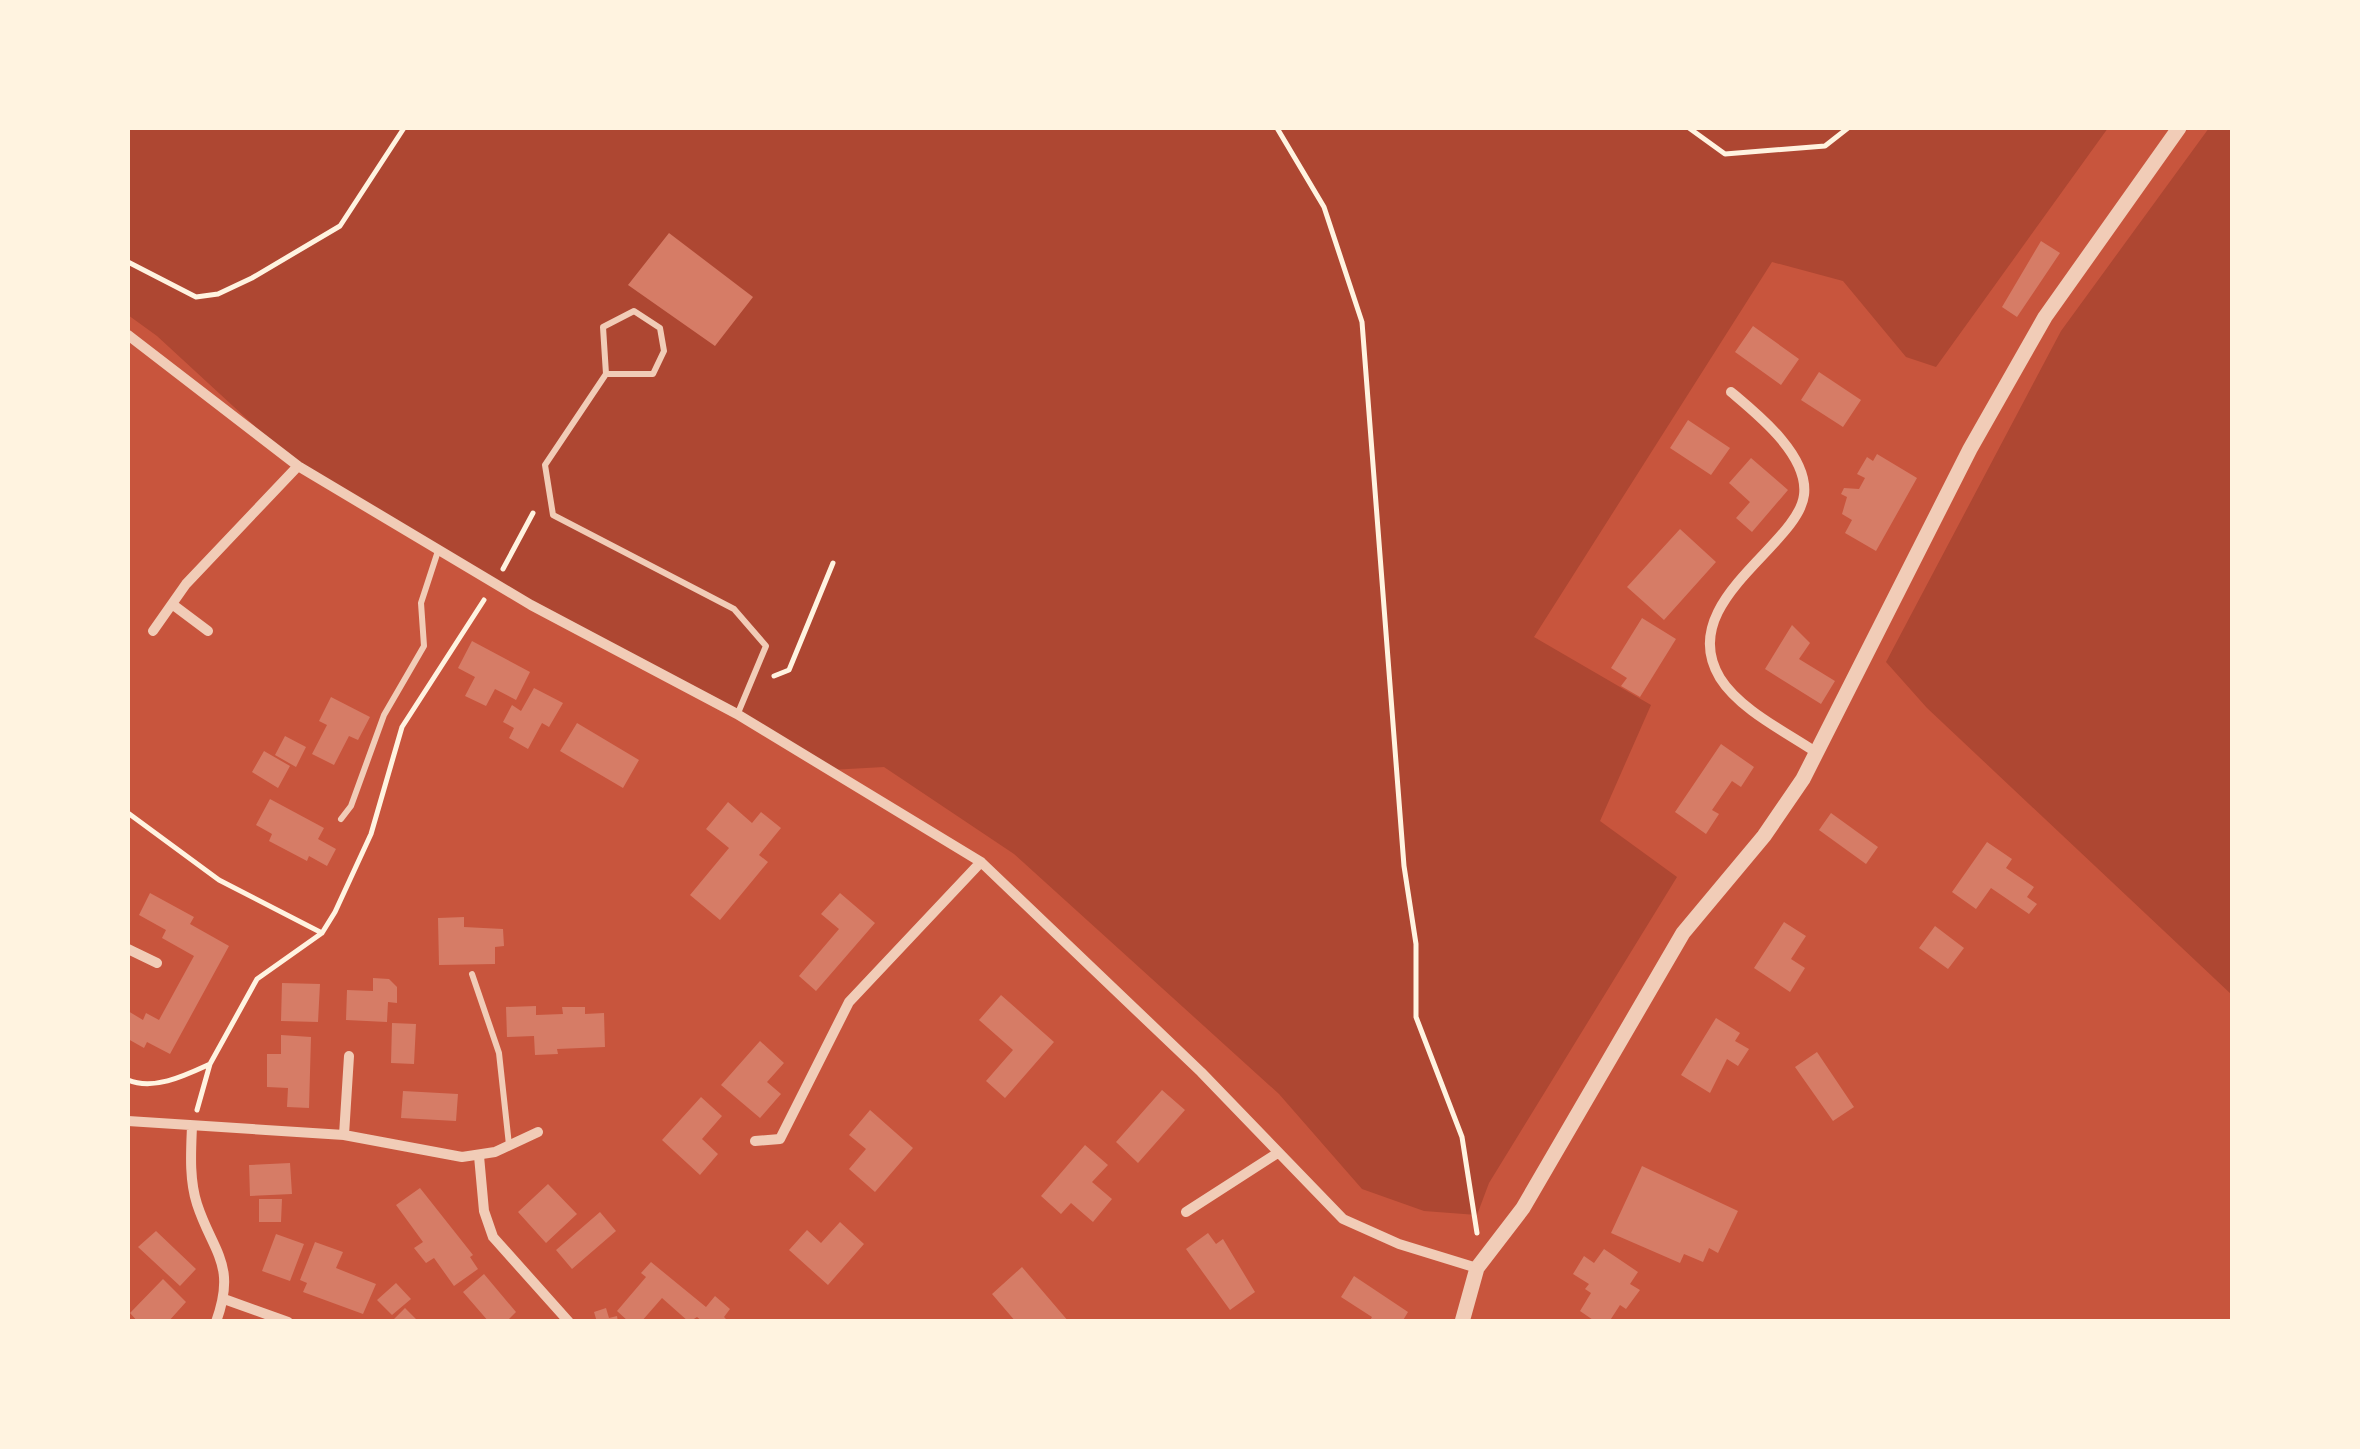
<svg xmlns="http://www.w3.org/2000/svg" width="2360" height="1449" font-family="Ubuntu,sans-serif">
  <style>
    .green { fill: #ae4732 }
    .building { fill: #d67c66 }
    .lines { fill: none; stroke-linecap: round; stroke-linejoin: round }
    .path { stroke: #fff3e0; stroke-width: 5 }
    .service { stroke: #f1ccb7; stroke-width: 6 }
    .minor { stroke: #f1ccb7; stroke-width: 10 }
    .tertiary { stroke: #f1ccb7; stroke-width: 15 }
  </style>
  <rect width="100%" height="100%" fill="#c8553d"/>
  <!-- green -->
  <path class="green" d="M128,128H2108L1936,367L1906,357L1843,281L1772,262L1534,637L1651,705L1600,821L1677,877L1489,1183L1477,1215L1424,1211L1362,1189L1279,1094L1014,854L884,767L830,770L531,605L298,466L157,336L128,315Z
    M2209,128H2232V995L1927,708L1886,662L2061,331Z"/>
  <!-- building -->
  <path class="building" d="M669,233L753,297L715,346L628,285Z
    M2041,241L2060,253L2017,317L2002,307Z
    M1753,326L1799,359L1781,385L1735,352Z
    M1819,372L1861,400L1843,427L1801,400Z
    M1688,420L1730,448L1711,475L1670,448Z
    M1877,454L1917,478L1876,551L1845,533L1852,520L1842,514L1847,497L1841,494L1844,488L1859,489L1865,478L1857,474L1867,457L1873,461Z
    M1751,458L1788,490L1752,532L1736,518L1750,502L1729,483Z
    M1680,529L1716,562L1664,620L1627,587Z
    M1642,618L1676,639L1640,697L1621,686L1627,678L1611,668Z
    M1792,625L1810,643L1799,659L1835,681L1821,704L1765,669Z
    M472,641L530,672L516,700L495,689L486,706L465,696L475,677L458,668Z
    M534,688L563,703L549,727L542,723L528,749L509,738L514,728L503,722L512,705L521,711Z
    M331,697L370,717L358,740L349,736L334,765L312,754L327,725L319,721Z
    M577,723L639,760L623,788L560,751Z
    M285,736L306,747L296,767L275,755Z
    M1721,744L1754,767L1741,787L1732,781L1712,810L1719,814L1706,834L1675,812Z
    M264,751L290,766L278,788L252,772Z
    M270,799L324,828L318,839L336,849L327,866L309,856L307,861L269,841L272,834L256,825Z
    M728,802L752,823L761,812L781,828L759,855L768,862L720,920L690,895L729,848L706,829Z
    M1831,813L1878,847L1866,864L1819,830Z
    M1987,842L2012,859L2006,868L2034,887L2027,897L2037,904L2029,914L1991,888L1976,909L1952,892Z
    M150,893L194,917L190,924L229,946L170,1054L147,1042L144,1048L128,1039V1011L143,1020L146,1013L159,1020L194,956L162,938L166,930L139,915Z
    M840,893L875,923L816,991L799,976L839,929L821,914Z
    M464,917V927L503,929L504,946L495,947V964L439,965L438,918Z
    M1784,922L1806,936L1791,959L1805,968L1790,992L1754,968Z
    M1935,926L1964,948L1948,969L1919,948Z
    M373,978L389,979L397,987V1003L388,1002L387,1022L346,1020L347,990L373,991Z
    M282,983L320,984L318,1022L281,1021Z
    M1001,995L1054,1042L1005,1098L986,1081L1013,1050L979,1020Z
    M536,1006V1015L563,1014L562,1007H585V1014L604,1013L605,1047L557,1049L558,1054L535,1055L534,1036L507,1037L506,1007Z
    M1716,1018L1740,1033L1735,1041L1749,1049L1738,1066L1727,1059L1710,1093L1681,1075Z
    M392,1023L416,1024L414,1064L391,1063Z
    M281,1035L311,1037L309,1108L287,1107L288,1088L267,1087V1054H281Z
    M760,1041L784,1063L767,1082L781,1094L760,1118L721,1085Z
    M1817,1052L1854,1107L1833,1121L1795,1067Z
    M1162,1090L1185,1110L1138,1163L1116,1142Z
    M403,1091L458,1094L456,1121L401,1118Z
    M701,1097L722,1116L702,1139L718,1154L700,1175L662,1140Z
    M870,1110L913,1148L875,1192L849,1169L866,1149L849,1135Z
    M1085,1145L1108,1165L1092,1182L1112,1199L1093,1222L1071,1203L1061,1214L1041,1196Z
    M290,1163L292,1194L250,1196L249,1165Z
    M1642,1166L1738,1211L1718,1253L1709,1248L1703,1262L1684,1254L1680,1263L1611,1233Z
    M548,1184L577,1214L546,1243L518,1212Z
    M420,1188L473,1255L470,1257L478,1269L454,1286L434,1258L426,1263L414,1248L423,1242L396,1205Z
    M259,1199H282L281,1222H259Z
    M600,1212L616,1231L572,1269L556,1250Z
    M840,1222L864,1244L828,1285L789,1250L807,1230L821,1243Z
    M156,1231L196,1269L180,1286L138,1247Z
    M1208,1233L1216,1244L1223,1239L1255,1292L1230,1310L1186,1249Z
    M276,1234L304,1244L290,1281L262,1271Z
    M315,1242L343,1252L336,1268L376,1284L363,1314L303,1292L307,1283L300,1280Z
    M1604,1249L1638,1272L1630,1284L1640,1290L1626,1309L1620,1305L1609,1322H1596L1580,1311L1591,1293L1585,1289L1589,1284L1573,1274L1584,1256L1594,1263Z
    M651,1262L706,1307L715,1296L730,1309L724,1317L729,1322H703L697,1317L689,1322L662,1298L641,1322H629L617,1311L646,1277L641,1273Z
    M1022,1267L1069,1322H1016L992,1294Z
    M484,1274L516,1312L506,1322H489L463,1292Z
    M1354,1276L1408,1312L1402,1322H1369L1372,1317L1341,1297Z
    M163,1279L186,1302L168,1322H138L130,1313Z
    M396,1283L411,1299L392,1315L377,1300Z
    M405,1308L419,1322H391Z
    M606,1308L609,1318L617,1316L618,1322H597L594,1312Z"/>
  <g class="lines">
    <!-- path -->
    <path class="path" d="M1277,128L1324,207L1362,322L1404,866L1416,944V1017L1462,1137L1477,1233
      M1689,128L1725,154L1825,146L1848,128
      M128,262L196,297L218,294L252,278L340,226L404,128
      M503,569L533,513
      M774,676L789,670L833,563
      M128,813L219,880L322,933
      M128,1080C154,1091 186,1075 210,1064
      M197,1110L210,1064L257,979L322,933L335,912L371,834L402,727L484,600"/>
    <!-- service -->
    <path class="service" d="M606,374H653L664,351L660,328L634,311L603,327L606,374L545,465L553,515L734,609L766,646L738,713
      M341,819L351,806L384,715L424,646L421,603L438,551
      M472,974L499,1053L509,1145"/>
    <!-- minor -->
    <path class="minor" d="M128,335L298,466L531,605L737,714L981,862L1201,1072L1343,1219L1399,1244L1477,1268
      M1731,392C1757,414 1809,455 1804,495C1798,546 1674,602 1720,678C1740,710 1786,732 1817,753
      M172,604L208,631
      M153,631L186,584L298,466
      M128,949L157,963
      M128,1121L344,1135L462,1157L495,1152L538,1132
      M192,1126C191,1151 189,1179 197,1204C213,1253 237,1264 216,1322
      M344,1135L349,1056
      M755,1141L780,1139L849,1002L981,862
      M479,1156L484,1211L493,1237L569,1322
      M1186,1212L1276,1154
      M224,1299L288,1322"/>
    <!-- tertiary -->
    <path class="tertiary" d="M1462,1322L1477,1268L1523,1208L1683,933L1764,836L1803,779L1970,449L2045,317L2179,128"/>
  </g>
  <!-- border -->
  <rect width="2360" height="1449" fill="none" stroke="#fff3e0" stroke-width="260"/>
</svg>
